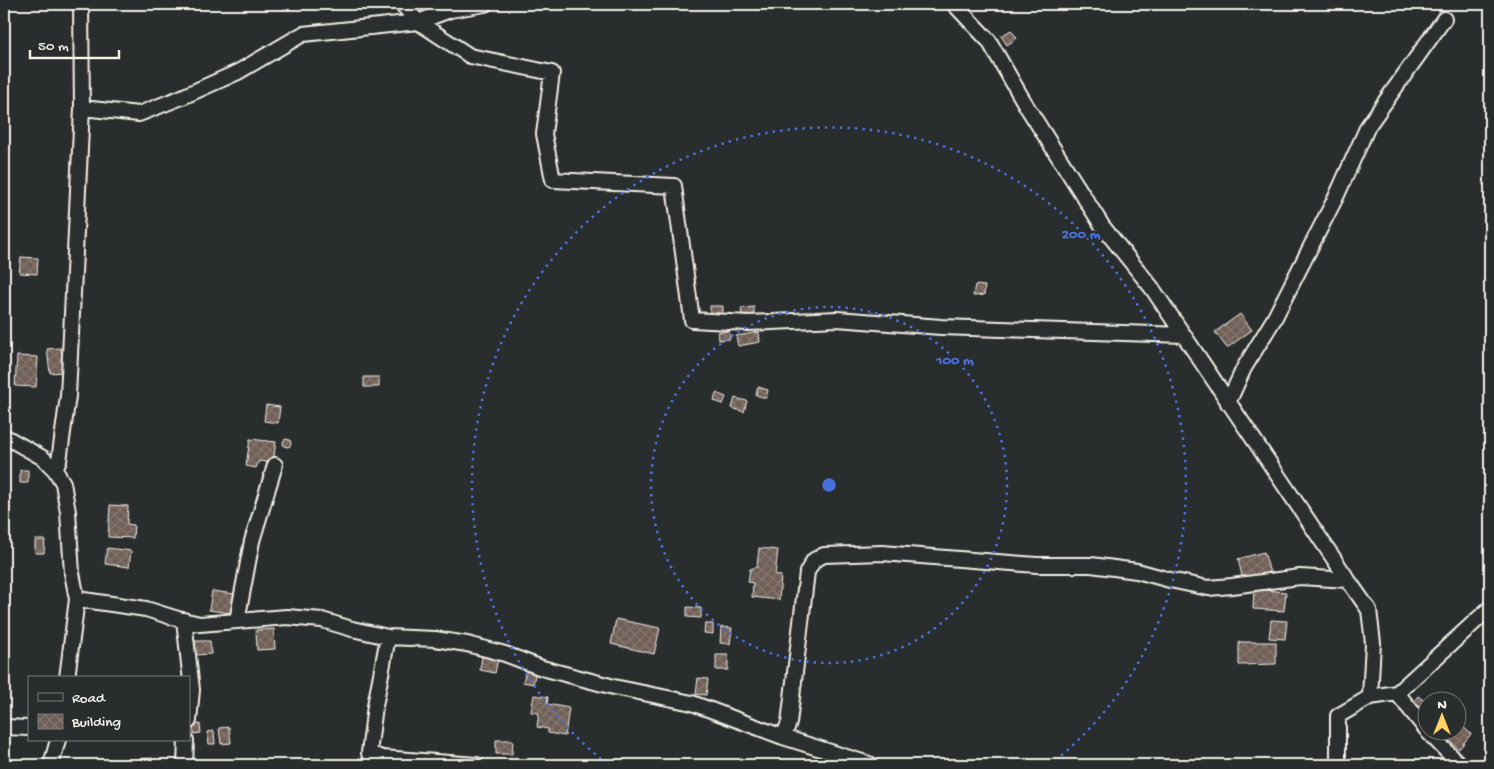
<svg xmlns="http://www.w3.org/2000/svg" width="1494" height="769" font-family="'Gochi Hand',sans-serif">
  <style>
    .building { fill: url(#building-cross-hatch); stroke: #f4f1e8 }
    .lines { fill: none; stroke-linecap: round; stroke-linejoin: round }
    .minor-casing { stroke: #f4f1e8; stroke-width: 18 }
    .minor { stroke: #2a2d2e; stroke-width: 14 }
    .ring { fill: none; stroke: #486fdb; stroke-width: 2.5; stroke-dasharray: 2.5 5 }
    .centre { fill: #486fdb; stroke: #2a2d2e; stroke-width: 2.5 }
    .ring-label { font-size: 15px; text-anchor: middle; font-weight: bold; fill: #486fdb; stroke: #2a2d2e; stroke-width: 4.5; stroke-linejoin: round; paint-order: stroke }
  </style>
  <defs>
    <pattern id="building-cross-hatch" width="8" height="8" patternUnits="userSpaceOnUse" patternTransform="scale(1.25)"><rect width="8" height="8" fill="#6f5e57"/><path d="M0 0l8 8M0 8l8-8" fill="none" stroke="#84766f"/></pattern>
  </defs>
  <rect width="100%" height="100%" fill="#2a2d2e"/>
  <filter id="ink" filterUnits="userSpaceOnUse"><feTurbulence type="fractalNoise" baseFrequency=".02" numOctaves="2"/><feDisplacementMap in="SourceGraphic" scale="10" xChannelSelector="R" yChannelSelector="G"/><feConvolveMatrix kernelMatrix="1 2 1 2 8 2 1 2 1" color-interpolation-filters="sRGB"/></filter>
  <g filter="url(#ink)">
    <!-- building -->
    <path class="building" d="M1011,30L1017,38L1007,45L1001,36Z
      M21,257L38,258L37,274L19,273Z
      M4,263H7L5,279H4Z
      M975,285L985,286L984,295L973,296Z
      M710,306H723V316L710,315Z
      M754,307V315H742L741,308Z
      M1240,314L1252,330L1227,348L1215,332Z
      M729,331L730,339L719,340L718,332Z
      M759,332L760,342L738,346L736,336Z
      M61,348L64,372L50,373L47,349Z
      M17,356L38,357L36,387L15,386Z
      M364,377H379V387H364Z
      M758,387L768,390L766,398L756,395Z
      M716,393L726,397L723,404L714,401Z
      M735,398L747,401L744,412L732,408Z
      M266,405L280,407L278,423L264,421Z
      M250,439L276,442L273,463L259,461L256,468L246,466Z
      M283 443a4 4 0 1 1 8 0a4 4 0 1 1-8 0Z
      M20,470H28V483H20Z
      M110,505L128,506L127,524L134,525L133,538L108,537Z
      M35,540H45L44,553H35Z
      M107,548L131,551L129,567L105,564Z
      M759,548L778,550L775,575L781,576L779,600L752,597L753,583L748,582L750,569L757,567Z
      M1264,552L1270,573L1243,580L1238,559Z
      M1254,589L1286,592L1284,611L1253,609Z
      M212,591L234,594L231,613L209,610Z
      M687,607L701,608V618L687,617Z
      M616,619L660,628L654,654L611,644Z
      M1271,620L1287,621L1285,639L1269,638Z
      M705,624H713V634L704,633Z
      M721,627L732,628L730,644L720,643Z
      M274,629L275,649L257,650L256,630Z
      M195,641H210L211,654L196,655Z
      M1239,642H1276V664L1239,665Z
      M716,655H728V670H716Z
      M482,656L498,659L495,673L480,670Z
      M526,670L536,671L533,684L523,682Z
      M698,678L708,679L706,695L696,694Z
      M1485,687H1490V694H1486Z
      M534,695L548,697L547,704L569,708L565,736L548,733V729L537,727L539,713L531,712Z
      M1418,696L1426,702L1420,709L1413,703Z
      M200,724L201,733L194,734L193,725Z
      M1462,726L1471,734L1459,749L1449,740Z
      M229,727L231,743L221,744L219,728Z
      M214,731L215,744H209L207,732Z
      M496,740H513L512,754H496Z
      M152,758L153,765H142L141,759Z"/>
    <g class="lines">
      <!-- minor casing -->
      <g class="minor-casing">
        <path id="minor" d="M402,4L418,22L470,56L552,73L544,134L553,180L674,186L692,320L748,323L837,319L941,327L1184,335
          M82,108L139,114L182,97L238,72L303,34L418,22L450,10L485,4
          M1228,403L1244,368L1274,319L1336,197L1368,126L1444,19
          M4,436L43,458L55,470L63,483L68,512L72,573L77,599L67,678
          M55,470L59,461L68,396L82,108L81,4
          M1348,580L1369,610L1373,643L1370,697L1397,693L1490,608
          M77,599L146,609L178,619L200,624L287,617L322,620L352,629L388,637L435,639L467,644L505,654L542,668L614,687L692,703L783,737L872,765
          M184,620L192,690L189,721
          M237,621L252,541L275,465
          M388,637L375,706L369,753L382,758L477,765
          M1397,693L1426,729
          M4,727L29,728
          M1428,732L1460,765
          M783,737L789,723L807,572L814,560L824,555L882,553L1037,565H1091L1137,571L1170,580L1208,588L1232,586L1300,577L1348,580L1152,288L1103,227L1027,107L989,41L954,4
          M51,765L58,740
          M185,765L186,740
          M1338,765V716L1370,697"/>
      </g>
      <!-- minor -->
      <use href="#minor" class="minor"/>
    </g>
  </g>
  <!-- distance rings -->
  <g class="ring">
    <circle cx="829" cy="485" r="178"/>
    <path d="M607 764A357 357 0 1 1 1051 764"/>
  </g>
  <circle cx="829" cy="485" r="8" class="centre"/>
  <g class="ring-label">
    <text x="1081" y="238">200 m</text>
    <text x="955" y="364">100 m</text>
  </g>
  <!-- margin -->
  <rect width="1494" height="769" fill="none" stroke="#2a2d2e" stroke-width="20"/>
  <rect x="10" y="10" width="1474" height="749" fill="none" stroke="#f4f1e8" stroke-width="2" filter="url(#ink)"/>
  <!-- legend -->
  <rect x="28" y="676" width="162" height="65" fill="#2a2d2e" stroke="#7b7b78"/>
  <rect x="38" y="693" width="25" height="8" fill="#2a2d2e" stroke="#7b7b78"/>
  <text x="72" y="702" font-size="15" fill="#f4f1e8">Road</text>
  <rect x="38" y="714" width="25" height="15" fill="url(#building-cross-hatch)" stroke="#7b7b78"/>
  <text x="72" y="726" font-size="15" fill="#f4f1e8">Building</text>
  <!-- north arrow -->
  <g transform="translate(1442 716)"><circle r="24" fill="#2a2d2e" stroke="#7b7b78"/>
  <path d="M0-4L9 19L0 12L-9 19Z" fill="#ffd166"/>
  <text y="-8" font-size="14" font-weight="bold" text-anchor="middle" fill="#f4f1e8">N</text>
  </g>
  <!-- scale -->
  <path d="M30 50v8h89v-8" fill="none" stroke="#f4f1e8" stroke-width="2.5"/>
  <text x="38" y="50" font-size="15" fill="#f4f1e8" stroke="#2a2d2e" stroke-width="4" paint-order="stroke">50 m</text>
</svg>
